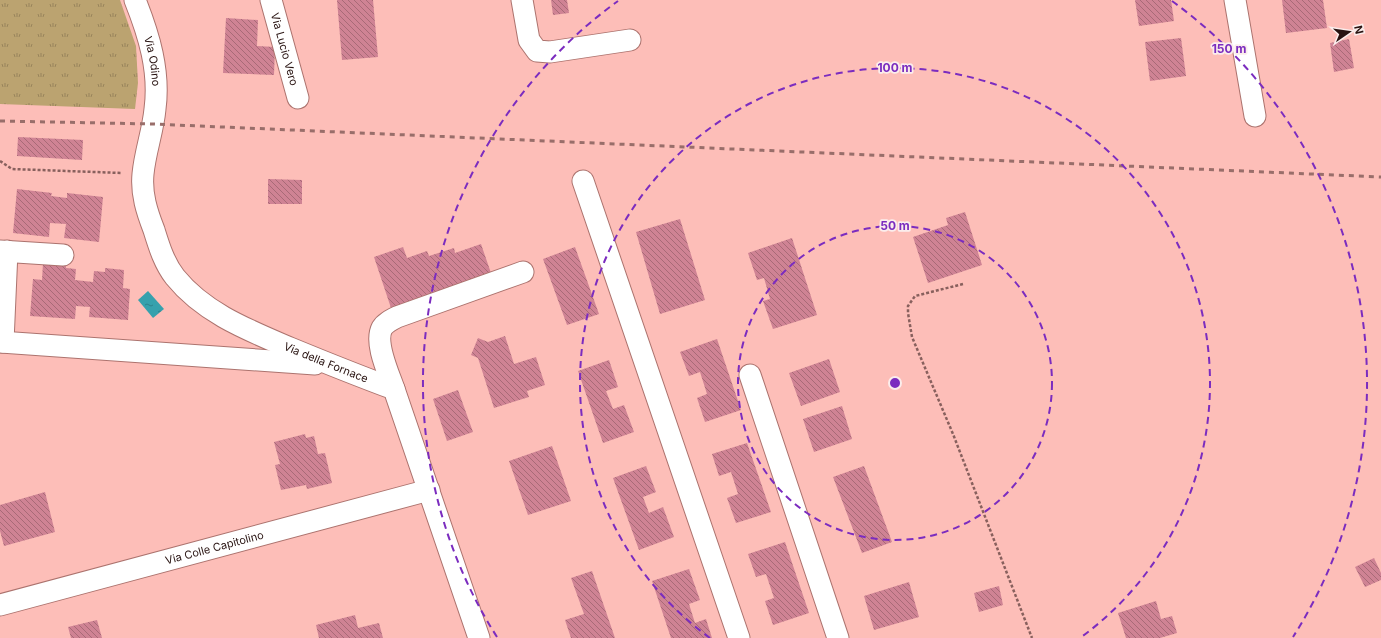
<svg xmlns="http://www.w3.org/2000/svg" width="1381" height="638" font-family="Inter,sans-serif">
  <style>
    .grass { fill: url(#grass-tufts) }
    .water { fill: url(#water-ripples) }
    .building { fill: url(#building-back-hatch) }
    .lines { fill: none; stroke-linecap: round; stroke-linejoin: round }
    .minor-casing { stroke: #ac736e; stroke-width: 23 }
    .path { stroke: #88605d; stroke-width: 2.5; stroke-dasharray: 3 2; stroke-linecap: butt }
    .minor { stroke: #fff; stroke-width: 21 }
    .rail { stroke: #996e6a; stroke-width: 3; stroke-dasharray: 5 5; stroke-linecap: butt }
    .ring { fill: none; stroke: #7b2cbf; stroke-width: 2; stroke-dasharray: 7 5 }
    .labels { text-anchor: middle; stroke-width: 3.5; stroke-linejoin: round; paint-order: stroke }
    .street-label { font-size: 11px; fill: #281311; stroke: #fbedec }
    .centre { fill: #7b2cbf; stroke: #fbedec; stroke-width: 2 }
    .ring-label { font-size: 12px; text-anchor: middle; font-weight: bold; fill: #7b2cbf; stroke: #fbedec; stroke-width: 3.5; stroke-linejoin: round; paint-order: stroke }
  </style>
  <defs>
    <pattern id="grass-tufts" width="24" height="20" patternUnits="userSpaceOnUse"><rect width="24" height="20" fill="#bba370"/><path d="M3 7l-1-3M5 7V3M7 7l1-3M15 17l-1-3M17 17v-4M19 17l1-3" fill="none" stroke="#98845b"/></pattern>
    <pattern id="water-ripples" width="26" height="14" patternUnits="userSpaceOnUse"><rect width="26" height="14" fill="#36a1ad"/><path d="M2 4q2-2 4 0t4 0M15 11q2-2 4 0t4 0" fill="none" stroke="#2e828b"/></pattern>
    <pattern id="building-back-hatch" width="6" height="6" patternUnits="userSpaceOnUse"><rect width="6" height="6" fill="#cf8394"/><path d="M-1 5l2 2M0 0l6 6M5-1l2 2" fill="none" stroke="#a86a77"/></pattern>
  </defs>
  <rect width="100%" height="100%" fill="#fdbeb8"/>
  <!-- grass -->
  <path class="grass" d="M0,0H120L136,46L138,83L135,109L0,104Z"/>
  <!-- water -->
  <path class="water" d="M148,291L164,309L153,318L138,300Z"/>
  <!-- building -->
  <path class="building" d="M337,0H373L378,57L342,60Z
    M551,0H567L569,13L553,15Z
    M1135,0H1171L1174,21L1139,26Z
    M1282,0H1323L1327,28L1286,33Z
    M226,18L258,20L257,46L275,47L274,75L223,73Z
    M1181,38L1186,76L1150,81L1145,42Z
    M1349,39L1354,68L1334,72L1330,43Z
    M18,137L83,140L82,160L17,156Z
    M268,179L302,180V204H268Z
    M17,189L52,193L51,196L67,198V193L103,197L99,242L64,238L66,224L50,223L49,237L13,233Z
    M965,212L982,265L928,283L913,237L948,225L946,218Z
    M680,219L705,300L660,314L636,232Z
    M792,238L817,315L773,329L763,301L770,299L764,278L757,280L748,253Z
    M481,244L491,273L391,308L374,257L403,247L407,258L427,251L429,256L454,248L455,253Z
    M575,247L599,314L567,325L543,259Z
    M43,263L66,265V268L76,269L75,280L93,282L94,271L105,272V268L124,270L123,288L130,289L128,320L89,317L90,307L76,306L75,319L30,316L33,279L42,280Z
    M505,336L514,364L536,357L545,385L527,391L529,397L494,408L478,358L471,355L478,338L488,342Z
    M717,339L741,410L705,422L697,398L707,394L700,372L689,376L680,352Z
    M829,359L840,392L801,406L789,373Z
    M609,360L618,387L606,391L613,409L624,405L634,432L603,443L578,371Z
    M458,390L473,432L447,441L433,399Z
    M842,406L852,439L814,452L803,419Z
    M305,434L306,438L314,436L318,454L325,453L332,483L307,489L306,485L281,490L275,465L280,464L274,442Z
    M747,443L771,512L736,523L727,498L738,494L731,472L719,476L712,454Z
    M552,446L571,501L528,515L509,461Z
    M646,466L656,492L643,497L649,513L663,507L674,537L639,550L613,478Z
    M864,466L892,542L862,553L833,477Z
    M45,492L55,532L4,546L0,531V505Z
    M785,542L809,613L773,625L765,601L774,598L766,574L756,577L748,554Z
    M1374,558L1381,573V580L1365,587L1355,567Z
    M689,569L700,600L689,604L695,623L706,619L712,638H671L652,581Z
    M592,571L615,638H571L565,620L584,614L571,578Z
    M909,582L919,617L874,630L864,596Z
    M999,586L1003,605L979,612L974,593Z
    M1156,601L1161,619L1172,616L1177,633L1160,638H1126L1118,613Z
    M355,615L358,628L379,623L383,638H319L316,625Z
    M97,620L102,638H71L68,627Z"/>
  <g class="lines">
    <!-- minor casing -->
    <g class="minor-casing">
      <g id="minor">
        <path id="s1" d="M135,0C149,35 160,71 155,109C153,131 145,152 143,174C141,194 147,212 154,230C159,246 164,263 175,277C204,313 248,330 290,348C324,362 359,376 394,389L479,638"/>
        <path id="s2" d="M271,0L298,98"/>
        <path d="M522,0L529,40L537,51L550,52L630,40"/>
        <path d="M1235,0L1255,116"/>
        <path d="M583,181L739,638"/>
        <path d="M0,251L63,255"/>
        <path d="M0,342L315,364"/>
        <path d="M3,342L7,251"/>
        <path d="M750,375L838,638"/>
        <path d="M394,389C389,374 374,343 382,328C385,323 391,320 397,317L523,272"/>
        <path id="s3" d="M0,605L429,490"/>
      </g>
    </g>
    <!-- path -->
    <path class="path" d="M0,161L12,169L122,173
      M963,284L915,296L908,306V313L912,337L953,434L1032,638"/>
    <!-- minor -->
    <use href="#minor" class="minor"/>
    <!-- rail -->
    <path class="rail" d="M0,121L153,124L1381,177"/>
  </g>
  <!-- distance rings -->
  <g class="ring">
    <circle cx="895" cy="383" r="157"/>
    <path d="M710 638A315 315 0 1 1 1080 638"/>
    <path d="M497 637A472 472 0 0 1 618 1M1172 1A472 472 0 0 1 1293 637"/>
  </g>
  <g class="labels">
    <!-- street labels -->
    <g class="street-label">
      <text dy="4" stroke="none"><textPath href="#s2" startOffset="51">Via Lucio Vero</textPath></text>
      <text dy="4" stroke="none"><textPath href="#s1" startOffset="64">Via Odino</textPath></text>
      <text dy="4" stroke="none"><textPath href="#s1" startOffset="463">Via della Fornace</textPath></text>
      <text dy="4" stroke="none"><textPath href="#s3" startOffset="222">Via Colle Capitolino</textPath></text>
    </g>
  </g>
  <circle cx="895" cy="383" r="6" class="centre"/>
  <g class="ring-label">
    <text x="1229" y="53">150 m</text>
    <text x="895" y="72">100 m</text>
    <text x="895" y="230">50 m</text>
  </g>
  <!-- north arrow -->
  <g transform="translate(1349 32) rotate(77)" stroke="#fbedec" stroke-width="3" paint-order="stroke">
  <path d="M0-3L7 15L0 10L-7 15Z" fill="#281311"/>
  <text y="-6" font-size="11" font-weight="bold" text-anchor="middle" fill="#281311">N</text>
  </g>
</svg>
